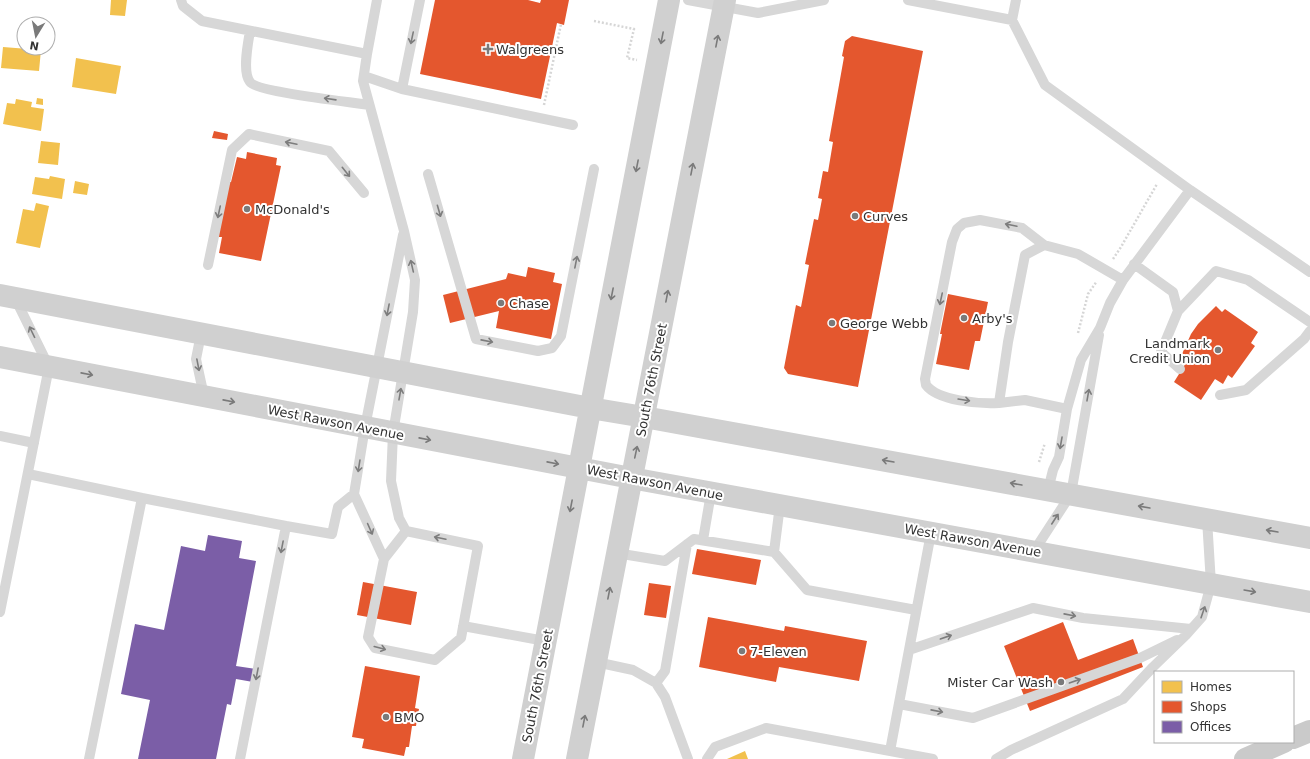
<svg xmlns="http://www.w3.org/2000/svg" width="1310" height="759" font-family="'DejaVu Sans',sans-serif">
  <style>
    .homes { fill: #f2c14e }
    .shops { fill: #e4572e }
    .offices { fill: #7b5ea7 }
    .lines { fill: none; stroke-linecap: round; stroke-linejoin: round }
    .path { stroke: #d6d6d6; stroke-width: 2.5; stroke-dasharray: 2 2; stroke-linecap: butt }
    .lane { stroke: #d7d7d7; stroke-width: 10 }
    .secondary { stroke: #d0d0d0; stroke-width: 22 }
    .primary { stroke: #cacaca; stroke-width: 22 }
    .oneway { stroke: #7d7d7d }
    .oneway2 { stroke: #7a7a7a }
    .poi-dot { fill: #7a7a7a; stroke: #fff; stroke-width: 1.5 }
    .labels { text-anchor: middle; stroke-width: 4; stroke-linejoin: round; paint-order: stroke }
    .poi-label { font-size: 13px; fill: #333; stroke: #fff; text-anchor: start }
    .street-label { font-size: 13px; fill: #333; stroke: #fff }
  </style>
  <rect width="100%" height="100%" fill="#fff"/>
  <!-- homes -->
  <path class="homes" d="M111,0H127L125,16L110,15Z
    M3,47L41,50L39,71L1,68Z
    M76,58L121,66L116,94L72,87Z
    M37,98L43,99V105L36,104Z
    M16,99L32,102L31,107L44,109L41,131L3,124L7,103L15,104Z
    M41,141L60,143L58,165L38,163Z
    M50,176L65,179L62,199L32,194L35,177L49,179Z
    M75,181L89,184L87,195L73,193Z
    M36,203L49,206L40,248L16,243L23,209L34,211Z
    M745,751L748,759H727Z"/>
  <!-- shops -->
  <path class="shops" d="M435,0H528L540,3L541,0H569L564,25L557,23L541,99L420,74Z
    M852,36L923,51L858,387L788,374L784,368L796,305L801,307L809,265L805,264L814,219L818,220L822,199L818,198L823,171L828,172L833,142L829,141L844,57L842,56L845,41Z
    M214,131L228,134L227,140L212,138Z
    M247,152L277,158L276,165L281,166L261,261L219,253L222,237H217L229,182H231L237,157L246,159Z
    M528,267L555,273L553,282L562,284L551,339L496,328L499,311L450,323L443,295L506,279L508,273L526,277Z
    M948,294L988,302L980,341H975L969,370L936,364L942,334H940Z
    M1216,306L1222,312L1225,309L1258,332L1251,343L1255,346L1232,378L1228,375L1223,384L1215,379L1201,400L1174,382L1189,358L1182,354L1191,334L1198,324Z
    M697,549L761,560L756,585L692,574Z
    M363,582L417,592L411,625L357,615Z
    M649,583L671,586L666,618L644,615Z
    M708,617L784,631L785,626L867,641L859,681L779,667L776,682L699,667Z
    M1063,622L1078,660L1133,639L1143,667L1030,711L1004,646Z
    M365,666L420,676L415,708L419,709L416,726H412L409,747H406L404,756L362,748L364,739L352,737Z"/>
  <!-- offices -->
  <path class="offices" d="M208,535L242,541L239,558L256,561L236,666L256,669L253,682L236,679L231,705L227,704L216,759H138L150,700L121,694L135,624L164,630L181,546L205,551Z"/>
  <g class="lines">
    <!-- path -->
    <path class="path" d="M594,21L634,29L627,58L637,60
      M544,105L561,24
      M1113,259L1121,247L1157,184
      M1078,333L1088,294L1097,281
      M1039,462L1045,443"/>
    <!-- lane -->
    <path class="lane" d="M181,0L183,6L202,21L367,54L363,81L404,231L415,280L413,312L393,433L391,481L399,518L406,531L478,546L461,638L435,660L375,648L368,637L384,559L354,494
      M688,0L758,13L824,0
      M908,0L1012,20
      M1016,0L1012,20L1045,85L1190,190L1310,272
      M250,31C248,43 242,72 250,82C257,92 351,102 369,105
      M367,54L377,0
      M364,76L402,89L573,125
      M402,89L420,0
      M428,174L476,339L538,351L552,348L561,336L594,169
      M1134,264L1173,292L1178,311
      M208,265L232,150L249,134L329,151L364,193
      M201,334L196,359L204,396
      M1180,369L1161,352L1178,311L1216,271L1248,280L1310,322
      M1220,395L1246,390L1304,339L1310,331
      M999,403C979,404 938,401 926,385L925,379L952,242L957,229L964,223L980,220L1022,228L1044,245
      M1067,409L1025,400L999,403L1008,342L1025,255L1044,245L1078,254L1123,280
      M0,436L34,443
      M28,474L142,498L89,759
      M1048,490L1053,470L1059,457L1067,409L1081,360L1100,328L1110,303L1123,280L1190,190
      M142,498L286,526
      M703,540L711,493
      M1034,551L1071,494L1099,335
      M774,552L780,505
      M616,553L665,561L694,539L774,552L807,590L916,610
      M384,559L406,531
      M0,612L49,367L15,298
      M463,626L545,641
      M909,650L1033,608L1083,618L1191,629
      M596,662L633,670L656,683L665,697L688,759
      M656,683L665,671L687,544
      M899,704L973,718L1140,658L1177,640
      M890,751L931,533
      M240,759L286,526L332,534L338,507L354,494L365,427L403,235
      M707,759L715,747L766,728L933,759
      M996,759L1011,750L1123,699L1153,667L1186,635L1202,617L1211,584L1207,519"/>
    <!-- secondary -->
    <path class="secondary" d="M0,295L590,408L644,417L1310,538
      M0,357L631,478L1310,602
      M523,759L669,0
      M577,759L725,0"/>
    <!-- primary -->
    <path class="primary" d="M1293,738L1310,731
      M1245,759L1284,742"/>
  </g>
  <!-- one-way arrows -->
  <defs><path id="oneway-shaft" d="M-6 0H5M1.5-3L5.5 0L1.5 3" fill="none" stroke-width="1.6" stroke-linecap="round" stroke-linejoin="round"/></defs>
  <g class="oneway">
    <use href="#oneway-shaft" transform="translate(412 38) rotate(102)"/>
    <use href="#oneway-shaft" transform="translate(330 99) rotate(-172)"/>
    <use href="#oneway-shaft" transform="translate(291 143) rotate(-168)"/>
    <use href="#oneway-shaft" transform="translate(346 172) rotate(51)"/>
    <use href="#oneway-shaft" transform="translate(439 211) rotate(74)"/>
    <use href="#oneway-shaft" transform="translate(219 212) rotate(102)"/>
    <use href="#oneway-shaft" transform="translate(1011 225) rotate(-168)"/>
    <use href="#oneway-shaft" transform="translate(576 262) rotate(-79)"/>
    <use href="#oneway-shaft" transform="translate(412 266) rotate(-103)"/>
    <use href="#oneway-shaft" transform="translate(941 299) rotate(102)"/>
    <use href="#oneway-shaft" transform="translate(388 310) rotate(101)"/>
    <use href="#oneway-shaft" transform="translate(32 332) rotate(-116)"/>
    <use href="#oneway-shaft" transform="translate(487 341) rotate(11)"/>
    <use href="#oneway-shaft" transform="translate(198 365) rotate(79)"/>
    <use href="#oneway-shaft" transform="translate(400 394) rotate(-80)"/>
    <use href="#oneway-shaft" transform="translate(1088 395) rotate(-80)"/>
    <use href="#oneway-shaft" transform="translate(964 400) rotate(9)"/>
    <use href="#oneway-shaft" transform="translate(1061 443) rotate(100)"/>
    <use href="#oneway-shaft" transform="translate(359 466) rotate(99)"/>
    <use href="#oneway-shaft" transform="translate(1055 519) rotate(-57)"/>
    <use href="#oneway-shaft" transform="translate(370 529) rotate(66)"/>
    <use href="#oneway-shaft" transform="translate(440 538) rotate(-168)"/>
    <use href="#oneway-shaft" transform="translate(282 547) rotate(101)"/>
    <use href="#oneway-shaft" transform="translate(1203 612) rotate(-71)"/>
    <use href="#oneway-shaft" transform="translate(1070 615) rotate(11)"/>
    <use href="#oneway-shaft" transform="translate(946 637) rotate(-19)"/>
    <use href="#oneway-shaft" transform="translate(380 648) rotate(15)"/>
    <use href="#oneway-shaft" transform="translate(257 674) rotate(101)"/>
    <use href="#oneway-shaft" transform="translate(1075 681) rotate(-19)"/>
    <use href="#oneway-shaft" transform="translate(937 711) rotate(11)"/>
  </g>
  <g class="oneway2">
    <use href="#oneway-shaft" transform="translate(662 38) rotate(101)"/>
    <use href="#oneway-shaft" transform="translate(717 41) rotate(-79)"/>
    <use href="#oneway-shaft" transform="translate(637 166) rotate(101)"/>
    <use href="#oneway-shaft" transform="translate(692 169) rotate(-79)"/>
    <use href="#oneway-shaft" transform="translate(612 294) rotate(101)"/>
    <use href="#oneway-shaft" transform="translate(667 296) rotate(-79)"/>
    <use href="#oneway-shaft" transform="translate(87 374) rotate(11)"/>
    <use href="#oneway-shaft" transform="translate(229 401) rotate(11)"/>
    <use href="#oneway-shaft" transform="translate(425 439) rotate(11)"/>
    <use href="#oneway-shaft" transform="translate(636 452) rotate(-78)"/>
    <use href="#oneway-shaft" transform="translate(888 461) rotate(-170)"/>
    <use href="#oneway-shaft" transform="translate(553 463) rotate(11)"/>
    <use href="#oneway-shaft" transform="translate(1016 484) rotate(-170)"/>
    <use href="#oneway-shaft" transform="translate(571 506) rotate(101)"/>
    <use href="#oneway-shaft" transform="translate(1144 507) rotate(-170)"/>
    <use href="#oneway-shaft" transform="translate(1272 531) rotate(-170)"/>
    <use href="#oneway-shaft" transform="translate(1250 591) rotate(10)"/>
    <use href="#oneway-shaft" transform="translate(609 593) rotate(-79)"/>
    <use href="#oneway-shaft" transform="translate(584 721) rotate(-79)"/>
  </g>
  <!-- markers -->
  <g class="poi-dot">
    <path d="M486 43h4v4h4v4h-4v4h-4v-4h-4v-4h4z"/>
    <circle cx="247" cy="209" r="4"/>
    <circle cx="855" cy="216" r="4"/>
    <circle cx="501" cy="303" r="4"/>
    <circle cx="964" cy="318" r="4"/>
    <circle cx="832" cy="323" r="4"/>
    <circle cx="1218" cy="350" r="4"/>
    <circle cx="742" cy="651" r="4"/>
    <circle cx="1061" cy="682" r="4"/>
    <circle cx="386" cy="717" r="4"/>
  </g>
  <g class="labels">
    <!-- poi labels -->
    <g class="poi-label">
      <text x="496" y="54">Walgreens</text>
      <text x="255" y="214">McDonald's</text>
      <text x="863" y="221">Curves</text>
      <text x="509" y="308">Chase</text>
      <text x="972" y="323">Arby's</text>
      <text x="840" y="328">George Webb</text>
      <text x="1210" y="348" text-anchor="end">Landmark<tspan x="1210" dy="15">Credit Union</tspan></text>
      <text x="750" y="656">7-Eleven</text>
      <text x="1053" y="687" text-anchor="end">Mister Car Wash</text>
      <text x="394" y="722">BMO</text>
    </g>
    <!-- street labels -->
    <g class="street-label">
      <text transform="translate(651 380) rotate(-79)" y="5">South 76th Street</text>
      <text transform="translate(336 422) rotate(11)" y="5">West Rawson Avenue</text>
      <text transform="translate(655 482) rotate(11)" y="5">West Rawson Avenue</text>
      <text transform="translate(973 540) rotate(10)" y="5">West Rawson Avenue</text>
      <text transform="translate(537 686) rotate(-79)" y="5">South 76th Street</text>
    </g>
  </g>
  <!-- legend -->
  <rect x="1154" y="671" width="140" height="72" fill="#ffffff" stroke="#adadad"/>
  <rect x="1162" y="681" width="20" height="12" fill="#f2c14e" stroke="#adadad"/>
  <text x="1190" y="691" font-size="12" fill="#333333">Homes</text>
  <rect x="1162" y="701" width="20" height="12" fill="#e4572e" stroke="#adadad"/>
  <text x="1190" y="711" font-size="12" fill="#333333">Shops</text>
  <rect x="1162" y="721" width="20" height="12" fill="#7b5ea7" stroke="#adadad"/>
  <text x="1190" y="731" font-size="12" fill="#333333">Offices</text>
  <!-- north arrow -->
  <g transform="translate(36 36) rotate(190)"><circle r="19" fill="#ffffff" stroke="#adadad"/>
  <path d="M0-3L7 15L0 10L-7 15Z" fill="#7a7a7a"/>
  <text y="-6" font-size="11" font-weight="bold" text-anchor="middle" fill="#333333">N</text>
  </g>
</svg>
